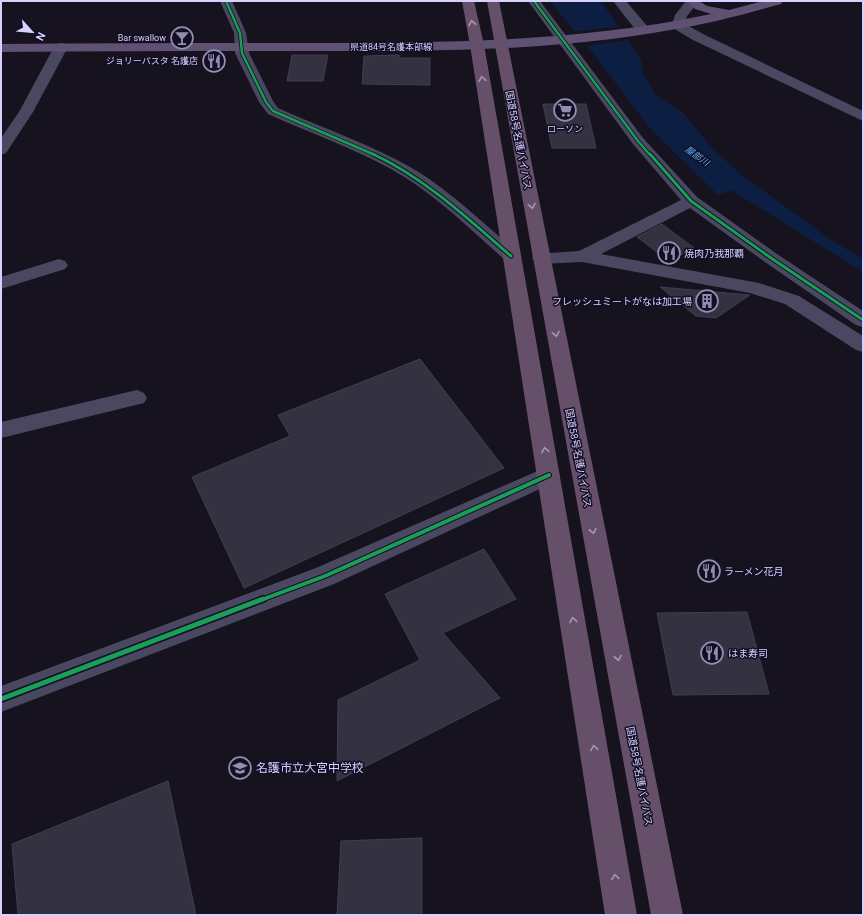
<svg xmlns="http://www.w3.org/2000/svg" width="864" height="916" font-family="Roboto,'Noto Sans JP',sans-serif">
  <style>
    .water { fill: #0c1f42 }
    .pier { fill: #16131f }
    .building { fill: #343141; stroke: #423d53 }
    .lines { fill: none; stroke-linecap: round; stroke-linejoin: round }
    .minor { fill: #494860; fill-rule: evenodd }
    .major { fill: #5e5171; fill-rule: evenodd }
    .highway { fill: #664f68; fill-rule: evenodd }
    .cycleway-far3-casing { stroke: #120e24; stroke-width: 4 }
    .cycleway-far2-casing { stroke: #120e24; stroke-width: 5 }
    .cycleway-far1-casing { stroke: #120e24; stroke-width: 6 }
    .cycleway-casing { stroke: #120e24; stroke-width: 8 }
    .cycleway-far3 { stroke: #1a9f57; stroke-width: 2.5 }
    .cycleway-far2 { stroke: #1a9f57; stroke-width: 3 }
    .cycleway-far1 { stroke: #1a9f57; stroke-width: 4 }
    .cycleway { stroke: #1a9f57; stroke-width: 5 }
    .oneway { stroke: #a496bb }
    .labels { text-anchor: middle; stroke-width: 3; stroke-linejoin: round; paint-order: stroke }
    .far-poi-label { font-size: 9px; fill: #d7d1ff; stroke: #120e24; text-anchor: end }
    .far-street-label { font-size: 9px; fill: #d7d1ff; stroke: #120e24 }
    .far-water-label { font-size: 9px; font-style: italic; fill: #5fb2ff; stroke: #120e24 }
    .street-label { font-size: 10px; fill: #d7d1ff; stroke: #120e24 }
    .poi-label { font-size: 10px; fill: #d7d1ff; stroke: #120e24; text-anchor: start }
    .near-poi-label { font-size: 12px; fill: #d7d1ff; stroke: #120e24; text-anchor: start }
  </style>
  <rect width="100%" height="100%" fill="#16131f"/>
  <!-- water -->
  <path class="water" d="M550,1H601L641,60L644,75L656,95L684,114L714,150L743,176L833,241L863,259V272L731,190L718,195L652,131L592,52Z"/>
  <!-- pier -->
  <path class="pier" d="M621,26L630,40L584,46L573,32Z"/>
  <!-- building -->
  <path class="building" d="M292,55H328L323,81H287Z
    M399,55V58H430V85L362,84L364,56Z
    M543,104H586L596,148H552Z
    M662,224L694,248L669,261L637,237Z
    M660,287L750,295L716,318L696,316Z
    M420,359L504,468L244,588L192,477L290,436L278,415Z
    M484,549L516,599L443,633L500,698L337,781L338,700L420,660L385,594Z
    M747,612L769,694L673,695L657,613Z
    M168,781L196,915H18L12,844Z
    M422,838V915H337L341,841Z"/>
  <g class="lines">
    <!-- minor -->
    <path class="minor" d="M220,1H232L246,33L249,53L273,101L278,108C324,129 374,145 417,171C454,194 485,225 517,252L520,256L517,260L511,262L505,260C473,232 442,201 406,178C363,151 314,135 268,114L259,102L235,53L234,33Z
      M528,1H540L643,138L697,197L777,254L863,311V327L856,325L765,262L690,208L601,254L759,283L799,296L863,336V352L856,350L785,304L750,293L582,262L541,264L535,262L532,258L535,254L579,251L681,200L633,144Z
      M613,1H626L648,27L649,30L648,33H638Z
      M686,1H699L687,16L685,24L703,34L863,111V121L693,40L673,28L672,25L675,15Z
      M61,43L66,44L68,47L33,112L6,153L1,155V138L19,112L54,47L56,44Z
      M59,259L65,261L68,265L65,269L1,289V277Z
      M137,390L144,393L147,398L144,403L1,438V422Z
      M549,466L557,469L560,475L557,481L334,584L1,712V686L316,568Z"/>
    <!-- major -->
    <path class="major" d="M687,1H699L707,6L729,10L763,1H783L781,4C745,14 708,24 670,30C545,53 416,51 289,51C193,51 97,51 1,52V44C104,43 206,43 309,43C444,43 579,42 711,14L695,9Z"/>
    <!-- highway -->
    <path class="highway" d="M462,1H474L484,45L637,915H605L470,45Z
      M487,1H499L683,915H651Z"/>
    <!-- cycleway-far3 casing -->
    <g class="cycleway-far3-casing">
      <path id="cycleway-far3" d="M226,1L240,33L242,53L266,102L273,111L375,155
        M534,1L638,141L650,155"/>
    </g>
    <!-- cycleway-far2 casing -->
    <g class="cycleway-far2-casing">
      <path id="cycleway-far2" d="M373,154C426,179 467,218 511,256
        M650,154L691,201L771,258L863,320"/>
    </g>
    <!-- cycleway-far1 casing -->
    <g class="cycleway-far1-casing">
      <path id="cycleway-far1" d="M261,600L325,576L549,475"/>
    </g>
    <!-- cycleway casing -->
    <g class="cycleway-casing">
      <path id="cycleway" d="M1,699L263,599"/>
    </g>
    <!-- cycleway-far3 -->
    <use href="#cycleway-far3" class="cycleway-far3"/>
    <!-- cycleway-far2 -->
    <use href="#cycleway-far2" class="cycleway-far2"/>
    <!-- cycleway-far1 -->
    <use href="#cycleway-far1" class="cycleway-far1"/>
    <!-- cycleway -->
    <use href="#cycleway" class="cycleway"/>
  </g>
  <!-- one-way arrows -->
  <defs><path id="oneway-chevron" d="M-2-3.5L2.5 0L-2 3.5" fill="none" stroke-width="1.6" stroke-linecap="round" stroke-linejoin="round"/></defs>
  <g class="oneway">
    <use href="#oneway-chevron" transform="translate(472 23) rotate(-101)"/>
    <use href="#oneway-chevron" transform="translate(482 79) rotate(-99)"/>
    <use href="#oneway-chevron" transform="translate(532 206) rotate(79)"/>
    <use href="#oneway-chevron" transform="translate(556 334) rotate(79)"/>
    <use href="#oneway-chevron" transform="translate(545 450) rotate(-100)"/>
    <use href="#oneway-chevron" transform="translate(593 531) rotate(79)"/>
    <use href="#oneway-chevron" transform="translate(573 620) rotate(-99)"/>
    <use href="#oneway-chevron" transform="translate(618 658) rotate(79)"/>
    <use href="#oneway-chevron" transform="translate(594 748) rotate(-99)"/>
    <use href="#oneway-chevron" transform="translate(615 877) rotate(-99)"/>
  </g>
  <!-- icons -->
  <defs>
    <g id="bar-ring" transform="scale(1.15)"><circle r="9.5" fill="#120e24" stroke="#938eb1" stroke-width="1.5"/><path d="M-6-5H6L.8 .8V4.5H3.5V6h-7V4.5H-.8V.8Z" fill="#938eb1"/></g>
    <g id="restaurant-ring" transform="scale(1.15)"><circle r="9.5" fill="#120e24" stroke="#938eb1" stroke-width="1.5"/><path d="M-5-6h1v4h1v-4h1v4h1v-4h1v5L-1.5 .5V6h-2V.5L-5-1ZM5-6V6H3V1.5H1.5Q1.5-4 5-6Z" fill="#938eb1"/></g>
    <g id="supermarket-ring" transform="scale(1.15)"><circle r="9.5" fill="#120e24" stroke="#938eb1" stroke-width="1.5"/><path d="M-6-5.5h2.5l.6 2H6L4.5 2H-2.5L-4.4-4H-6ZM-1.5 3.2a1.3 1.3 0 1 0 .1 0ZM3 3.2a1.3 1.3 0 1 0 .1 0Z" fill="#938eb1"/></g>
    <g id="building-ring" transform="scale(1.15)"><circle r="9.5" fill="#120e24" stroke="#938eb1" stroke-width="1.5"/><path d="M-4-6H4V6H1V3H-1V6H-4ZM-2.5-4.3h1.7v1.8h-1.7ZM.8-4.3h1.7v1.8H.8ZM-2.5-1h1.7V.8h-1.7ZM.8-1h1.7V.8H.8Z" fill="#938eb1"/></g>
    <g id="school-ring" transform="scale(1.15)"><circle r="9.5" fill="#120e24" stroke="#938eb1" stroke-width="1.5"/><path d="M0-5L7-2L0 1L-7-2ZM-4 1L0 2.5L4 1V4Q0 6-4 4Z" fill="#938eb1"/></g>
  </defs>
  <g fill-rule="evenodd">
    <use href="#bar-ring" x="182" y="38"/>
    <use href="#restaurant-ring" x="214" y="61"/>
    <use href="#supermarket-ring" x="565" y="110"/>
    <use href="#restaurant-ring" x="669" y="253"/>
    <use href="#building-ring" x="707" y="301"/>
    <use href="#restaurant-ring" x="709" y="571"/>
    <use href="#restaurant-ring" x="712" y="653"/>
    <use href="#school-ring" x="240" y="768"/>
  </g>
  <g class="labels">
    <!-- far-poi labels -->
    <g class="far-poi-label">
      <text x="166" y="41">Bar swallow</text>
      <text x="198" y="64">ジョリーパスタ 名護店</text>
      <text x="565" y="132" text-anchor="middle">ローソン</text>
    </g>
    <!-- far-street labels -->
    <g class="far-street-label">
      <text x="391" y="50">県道84号名護本部線</text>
    </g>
    <!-- far-water labels -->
    <g class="far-water-label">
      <text transform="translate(697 156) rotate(36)" y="3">屋部川</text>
    </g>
    <!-- street labels -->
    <g class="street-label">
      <text transform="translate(519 140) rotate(79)" y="4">国道58号名護バイパス</text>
      <text transform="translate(579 458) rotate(79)" y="4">国道58号名護バイパス</text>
      <text transform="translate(640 776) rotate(79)" y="4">国道58号名護バイパス</text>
    </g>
    <!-- poi labels -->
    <g class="poi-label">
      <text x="684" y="257">焼肉乃我那覇</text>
      <text x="692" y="305" text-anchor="end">フレッシュミートがなは加工場</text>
      <text x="724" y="575">ラーメン花月</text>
      <text x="728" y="657">はま寿司</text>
    </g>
    <!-- near-poi labels -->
    <g class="near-poi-label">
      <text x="256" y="772">名護市立大宮中学校</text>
    </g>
  </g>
  <!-- border -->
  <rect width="864" height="916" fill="none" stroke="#d7d1ff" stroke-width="4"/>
  <!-- north arrow -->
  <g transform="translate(32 32) rotate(117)" stroke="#120e24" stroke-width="3" paint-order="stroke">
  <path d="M0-3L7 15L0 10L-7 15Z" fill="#d7d1ff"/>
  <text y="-6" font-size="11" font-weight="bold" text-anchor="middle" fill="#d7d1ff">N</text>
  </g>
</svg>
